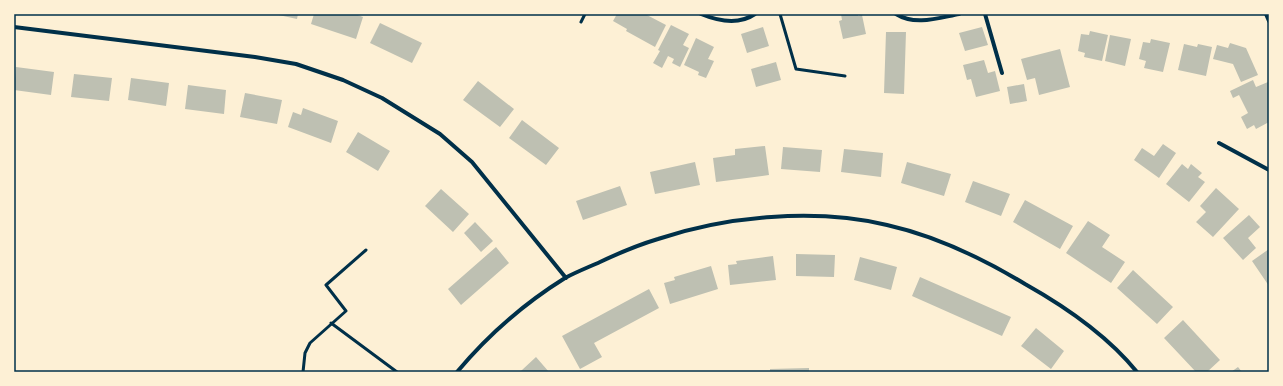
<svg xmlns="http://www.w3.org/2000/svg" width="1283" height="386" font-family="'Zilla Slab',serif">
  <style>
    .building { fill: #bec0b2 }
    .lines { fill: none; stroke-linecap: round; stroke-linejoin: round }
    .service { stroke: #003049; stroke-width: 3 }
    .minor { stroke: #003049; stroke-width: 4 }
    .neatline { fill: none; stroke: #003049; stroke-width: 1.5 }
  </style>
  <rect width="100%" height="100%" fill="#fdf0d5"/>
  <!-- building -->
  <path class="building" d="M274,14H298L297,19Z
    M314,14H355L363,17L356,39L311,24Z
    M617,14H645L666,25L655,47L626,31L627,29L613,21Z
    M841,14H858V16L862,15L866,34L843,39L839,21L842,20Z
    M380,23L422,43L412,63L370,43Z
    M671,25L689,34L683,45L689,48L680,67L672,63L674,59L668,56L662,68L653,63L660,51L658,50Z
    M763,27L769,46L747,53L741,34Z
    M982,27L988,45L965,51L959,33Z
    M1090,31L1108,35L1102,61L1084,57L1085,53L1078,51L1081,34L1089,35Z
    M886,32H906L904,94L884,93Z
    M1110,35L1131,39L1125,66L1105,61Z
    M696,38L714,47L708,59L714,61L706,78L698,75L699,72L684,65Z
    M1151,39L1170,43L1163,72L1144,68L1146,61L1139,59L1143,42L1150,43Z
    M1230,43L1246,48L1258,75L1241,82L1233,64L1213,59L1217,45L1228,48Z
    M1184,44L1197,47L1198,44L1212,47L1206,76L1178,70Z
    M1060,49L1070,87L1039,95L1035,78L1027,80L1021,59Z
    M984,60L988,73L995,71L1000,91L976,97L971,79L967,80L963,65Z
    M776,62L781,80L756,87L751,69Z
    M16,67L54,72L51,95L14,90Z
    M74,74L112,78L109,101L71,97Z
    M131,78L169,83L166,106L128,100Z
    M1253,80L1256,87L1268,82L1269,84V122L1256,129L1254,125L1247,129L1241,117L1248,113L1239,95L1233,98L1230,91Z
    M478,81L514,109L500,127L463,100Z
    M1024,84L1027,101L1010,104L1007,87Z
    M188,85L226,90L224,114L185,109Z
    M245,93L282,100L277,124L240,117Z
    M303,108L338,121L331,143L288,127L293,112L301,115Z
    M522,120L559,148L546,165L509,138Z
    M358,132L390,151L378,171L346,152Z
    M1163,144L1176,153L1159,178L1134,160L1142,148L1154,156Z
    M765,146L769,175L716,182L713,158L735,155V149Z
    M783,147L822,150L820,172L781,169Z
    M844,149L883,153L881,177L841,172Z
    M695,162L700,185L655,194L650,172Z
    M907,162L951,174L944,196L901,183Z
    M1182,164L1188,169L1191,164L1202,173L1198,177L1205,182L1189,202L1166,184Z
    M973,181L1010,194L1001,216L965,202Z
    M620,186L627,205L583,220L576,201Z
    M1216,188L1239,209L1213,237L1196,222L1206,212L1200,206Z
    M441,189L469,214L453,232L425,206Z
    M1025,200L1073,226L1060,249L1013,222Z
    M1249,215L1260,227L1248,238L1256,248L1243,260L1223,238Z
    M1088,221L1110,235L1102,247L1125,262L1111,283L1066,253Z
    M475,222L493,241L481,252L464,233Z
    M496,247L509,263L461,305L448,289Z
    M1269,249V286L1252,261Z
    M796,254L835,255L834,277L796,276Z
    M773,256L776,280L730,285L728,265L737,264L736,261Z
    M860,257L897,267L891,290L854,280Z
    M711,266L718,289L670,304L664,283L675,280L674,277Z
    M1133,270L1173,307L1157,324L1117,288Z
    M920,277L1011,317L1002,336L912,296Z
    M649,289L659,308L594,343L602,357L580,369L562,336Z
    M1183,320L1220,360L1207,372H1196L1164,338Z
    M1036,328L1064,351L1051,369L1021,346Z
    M536,357L549,372H520L522,370Z
    M1238,367L1242,372H1231Z
    M809,368V372H770V369Z"/>
  <g class="lines">
    <!-- service -->
    <path class="service" d="M780,14L796,69L845,76
      M581,22L585,14
      M331,323L397,372
      M303,372L305,353L310,343L346,311L326,285L366,250"/>
    <!-- minor -->
    <path class="minor" d="M701,14C718,21 739,25 755,14
      M896,14C915,26 938,18 959,14
      M985,14L1002,73
      M1266,14L1269,21
      M14,27L255,57L296,64L343,80L382,98L440,134L472,162L566,278
      M1219,143L1269,170
      M457,372C487,336 525,303 565,278C576,272 589,267 600,262C619,253 638,245 658,239C727,216 815,208 887,225C936,236 982,258 1025,284C1066,307 1107,335 1137,372"/>
  </g>
  <!-- border -->
  <rect width="1283" height="386" fill="none" stroke="#fdf0d5" stroke-width="30"/>
  <rect x="15" y="15" width="1253" height="356" class="neatline"/>
</svg>
